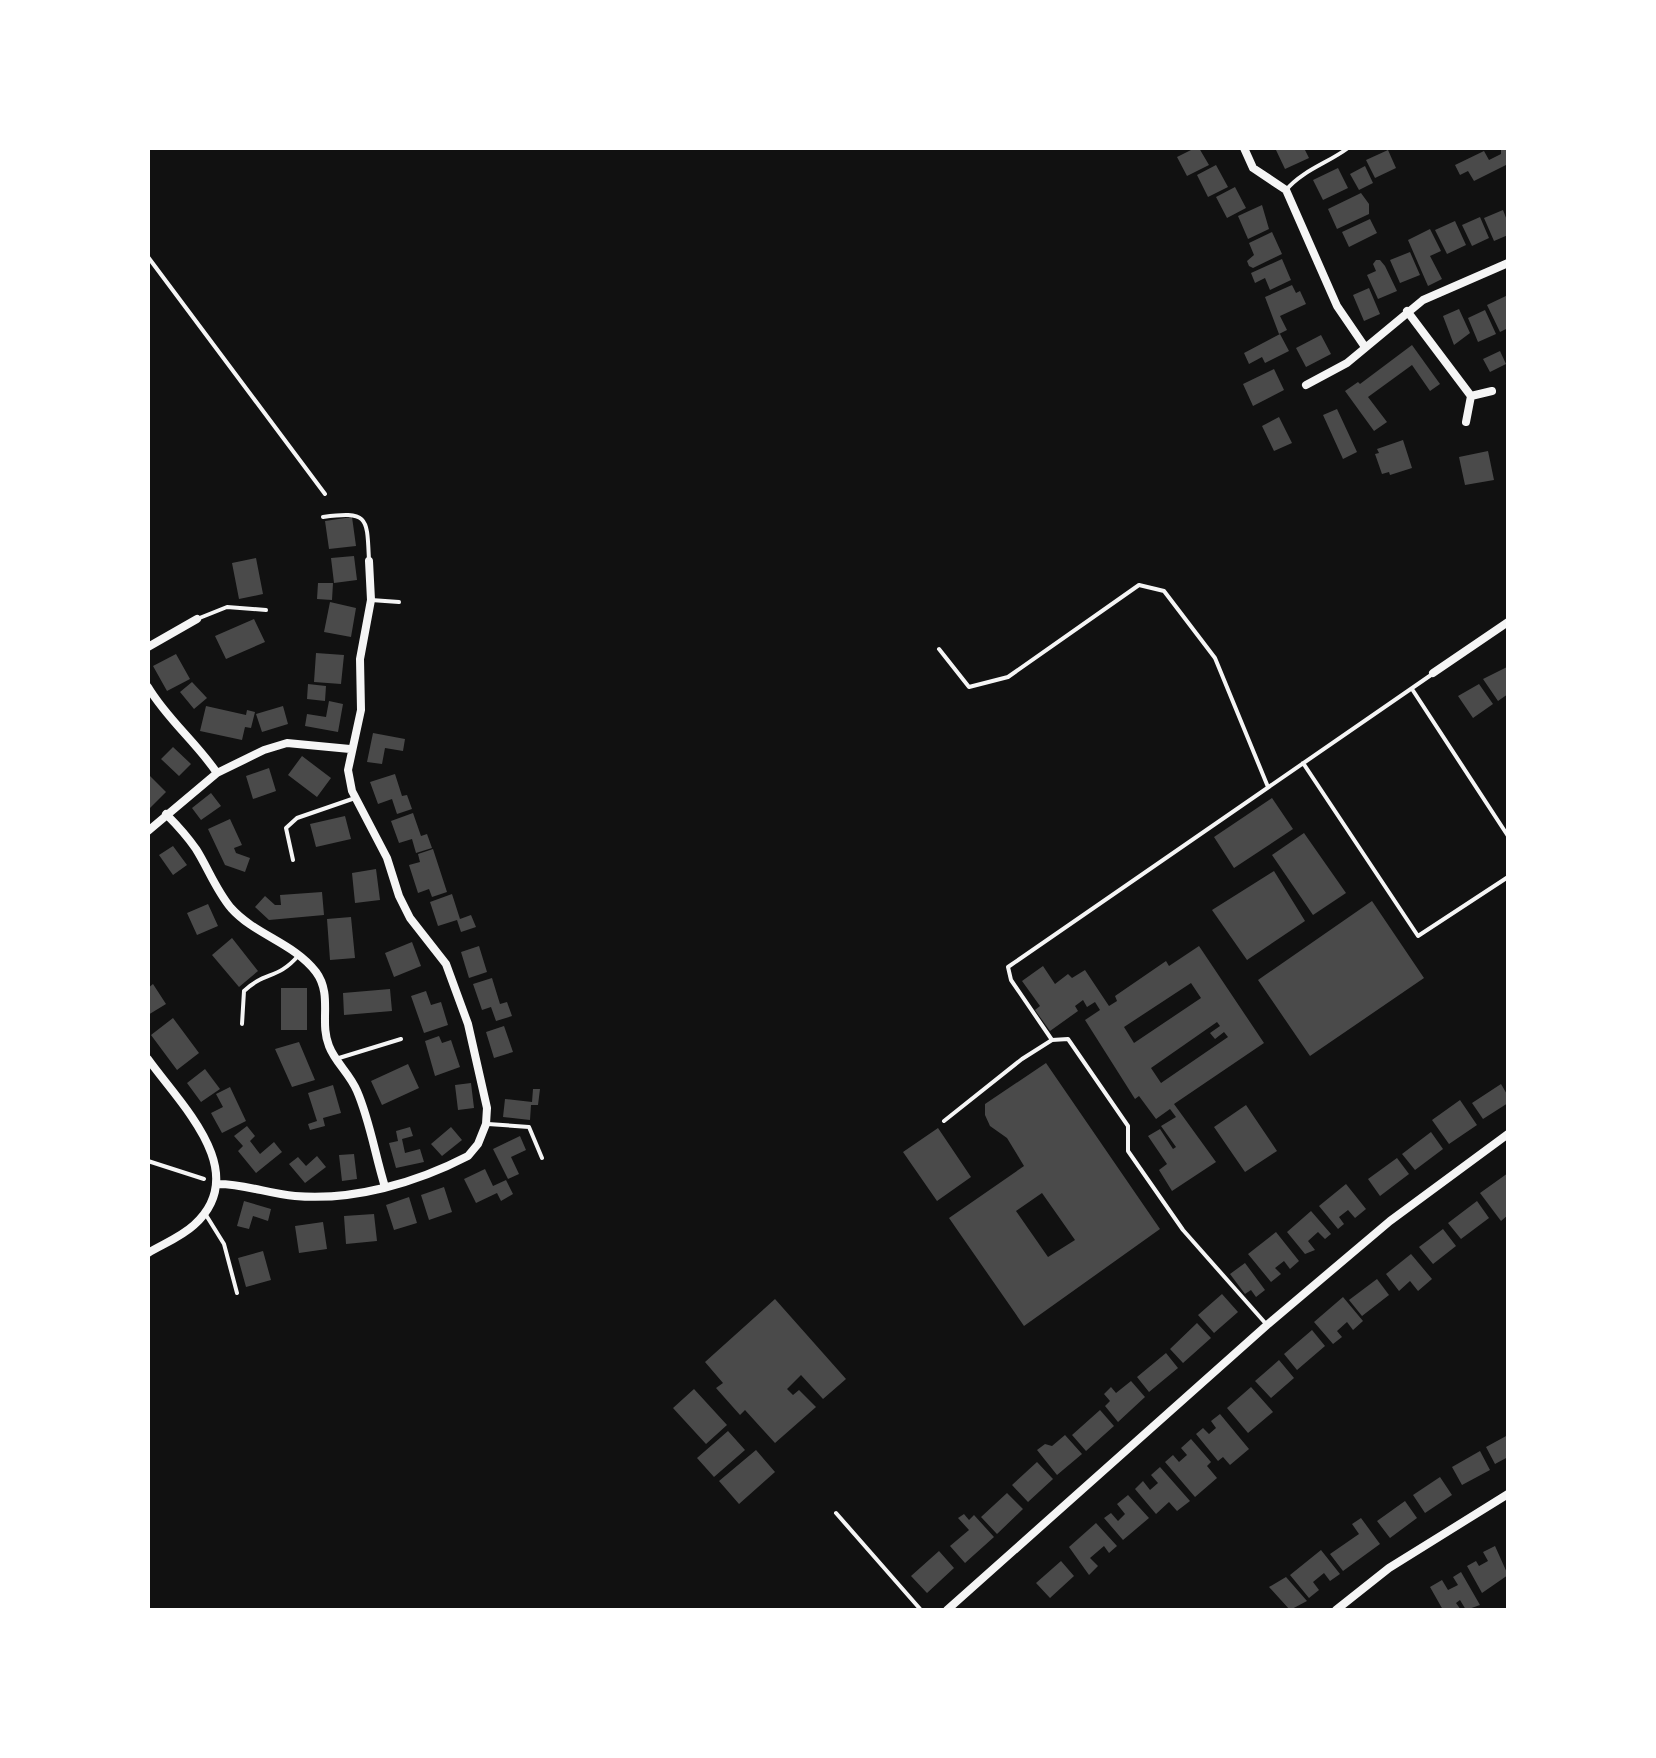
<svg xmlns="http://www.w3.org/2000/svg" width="1656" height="1758" font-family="'DejaVu Sans',sans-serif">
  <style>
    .building { fill: #4a4a4a; fill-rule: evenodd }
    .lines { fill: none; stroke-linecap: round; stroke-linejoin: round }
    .path { stroke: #f5f5f5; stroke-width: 4 }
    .service { stroke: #f5f5f5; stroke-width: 4 }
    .minor { stroke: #f5f5f5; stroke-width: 8 }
  </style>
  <rect width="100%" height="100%" fill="#111"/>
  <!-- building -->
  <path class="building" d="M1195,148H1199L1209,165L1187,176L1177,157Z
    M1283,148H1304L1309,158L1285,169L1276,150Z
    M1501,148H1508L1506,165L1474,181L1468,171L1460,175L1455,165L1484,151L1489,160L1501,154Z
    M1388,150L1396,168L1375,178L1366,160Z
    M1216,165L1228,187L1208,197L1197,175Z
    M1365,166L1373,183L1359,190L1350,174Z
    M1338,168L1348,188L1323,200L1313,180Z
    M1235,187L1246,208L1227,218L1216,197Z
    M1361,193L1369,204V214L1337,229L1328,209Z
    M1262,205L1269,229L1248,239L1238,216Z
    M1503,210L1508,223V235L1494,241L1484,218Z
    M1480,217L1489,238L1472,246L1462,225Z
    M1370,219L1377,233L1349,247L1342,232Z
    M1455,221L1466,245L1447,254L1435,230Z
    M1430,229L1441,251L1430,256L1442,279L1428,286L1408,240Z
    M1272,232L1282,254L1253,268L1249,266L1247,261L1254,255L1249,243Z
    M1410,252L1420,275L1400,283L1390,260Z
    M1282,259L1291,280L1270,290L1265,278L1255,283L1251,273Z
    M1376,260H1380L1385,266L1397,291L1378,299L1367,275L1376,271L1373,264Z
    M1292,285L1296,293L1300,291L1306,304L1280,316L1287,330L1279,334L1265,297Z
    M1369,288L1380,314L1364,321L1353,295Z
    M1508,295V328L1500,332L1487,305Z
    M1459,309L1470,333L1454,345L1443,316Z
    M1485,310L1496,334L1478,342L1468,318Z
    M1280,334L1289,351L1265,363L1262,357L1249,364L1244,353Z
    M1321,335L1331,354L1306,367L1296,348Z
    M1412,345L1440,384L1430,391L1412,365L1368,397L1387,422L1374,431L1345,391L1358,382L1360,384Z
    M1500,351L1506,364L1490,372L1483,359Z
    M1274,369L1284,390L1253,406L1243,384Z
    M1337,409L1357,452L1343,459L1323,415Z
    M1279,417L1292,443L1274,451L1262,426Z
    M1403,440L1412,468L1390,475L1389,472L1382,474L1375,454L1379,453L1377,449Z
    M1488,451L1494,480L1465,485L1459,457Z
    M352,517L356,546L329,549L325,521Z
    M354,556L357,580L334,583L331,558Z
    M256,558L263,594L239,599L232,563Z
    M318,583H333L332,600L317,599Z
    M330,602L356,608L351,637L324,632Z
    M254,619L265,642L226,659L215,636Z
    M316,653L344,655L341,684L314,682Z
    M176,654L190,679L167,691L153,666Z
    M1507,667L1508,694L1498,701L1483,679Z
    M192,682L207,698L194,709L180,692Z
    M308,684L326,686L325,701L307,699Z
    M1479,684L1493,704L1473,718L1458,696Z
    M329,701L343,704L338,732L305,726L307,714L326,717Z
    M206,706L246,715L247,710L255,712L251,728L245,727L242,740L200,731Z
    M283,706L288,724L262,732L256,714Z
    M373,733L405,739L403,751L385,748L382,764L367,762Z
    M173,747L191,764L179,776L161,759Z
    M302,756L331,778L317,797L288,775Z
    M269,768L276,791L253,799L246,776Z
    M148,774L166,792L148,810Z
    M395,774L402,796L407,795L412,809L397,814L392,799L378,804L370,782Z
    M211,793L221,806L201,820L192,808Z
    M1272,798L1293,829L1234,868L1214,837Z
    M413,813L421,836L427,834L432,848L416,853L412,839L399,843L391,821Z
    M345,816L351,839L316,847L310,824Z
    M230,819L242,845L234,848L236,853L250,858L245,872L225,865L208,829Z
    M1304,833L1346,893L1313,915L1272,855Z
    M173,846L187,865L173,875L159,855Z
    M433,849L447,892L432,897L429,889L418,893L409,865L420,862L418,854Z
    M376,869L380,900L355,903L352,873Z
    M1274,871L1305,921L1247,960L1212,910Z
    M322,892L324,915L269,920L255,907L265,896L275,905H281L280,895Z
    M452,894L460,919L471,915L476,927L461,932L457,920L438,926L430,902Z
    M1372,901L1424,978L1310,1056L1258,980Z
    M208,904L218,926L197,935L187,913Z
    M351,917L355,958L330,960L327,919Z
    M232,938L258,971L239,987L212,955Z
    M412,942L421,966L394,977L385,953Z
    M479,946L487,972L469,978L461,952Z
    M1199,946L1264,1043L1174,1104L1216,1162L1172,1191L1159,1170L1167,1164L1148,1136L1160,1129L1173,1149L1176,1147L1161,1126L1176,1117L1170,1109L1156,1119L1139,1096L1135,1099L1085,1020L1100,1010L1095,1002L1087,1007L1083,1000L1075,1006L1078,1011L1050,1031L1035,1010L1040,1006L1022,981L1043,966L1055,984L1068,974L1072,978L1085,970L1109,1006L1117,1001L1115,996L1166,961L1169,966ZM1191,983L1201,998L1134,1043L1124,1027ZM1217,1022L1220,1026L1210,1033L1215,1039L1224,1032L1228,1037L1161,1083L1151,1068Z
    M492,978L500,1004L507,1002L512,1016L496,1021L491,1007L482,1010L473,984Z
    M153,984L166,1004L148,1015V988Z
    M281,988H307V1030H281Z
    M390,989L392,1011L344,1015L343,993Z
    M426,991L431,1005L441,1002L448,1025L424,1033L411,996Z
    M173,1018L199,1053L177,1070L151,1035Z
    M504,1026L513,1052L494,1058L486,1032Z
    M439,1036L442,1043L451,1040L460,1067L435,1076L425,1041Z
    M299,1042L315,1080L292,1087L275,1049Z
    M1046,1063L1160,1229L1024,1326L949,1218L1024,1166L1007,1138L990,1126L985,1115V1104ZM1042,1193L1075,1240L1048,1257L1016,1211Z
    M408,1064L419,1088L382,1105L371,1081Z
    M205,1069L220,1089L201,1102L187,1083Z
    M471,1083L474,1108L458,1110L455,1085Z
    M1501,1084L1508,1096V1103L1483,1119L1472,1103Z
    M333,1085L341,1113L323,1118L325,1126L310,1130L308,1124L317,1121L308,1093Z
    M230,1087L246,1121L222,1133L211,1113L223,1107L216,1094Z
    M533,1089H540L538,1105H531L530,1120L503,1117L505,1099L532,1102Z
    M1460,1100L1477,1125L1449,1144L1432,1120Z
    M1246,1105L1277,1151L1245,1172L1214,1127Z
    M247,1126L255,1136L250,1141L260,1154L274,1142L282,1152L256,1173L238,1151L243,1146L234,1136Z
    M410,1127L413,1136L402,1139L405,1153L420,1149L424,1162L396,1168L389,1143L398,1141L396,1131Z
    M451,1127L462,1140L442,1156L431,1144Z
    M938,1128L971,1177L937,1201L903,1152Z
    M1431,1132L1443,1149L1415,1170L1402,1154Z
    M520,1136L526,1150L511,1157L519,1174L508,1179L493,1149Z
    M354,1154L357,1179L342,1181L339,1155Z
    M317,1156L326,1167L305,1183L289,1164L298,1157L306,1166Z
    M1397,1158L1409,1174L1380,1196L1368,1179Z
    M485,1169L493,1186L506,1180L513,1194L501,1201L497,1193L476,1203L464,1179Z
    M1508,1173V1215L1501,1221L1480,1193Z
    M1346,1184L1366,1209L1355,1218L1348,1210L1339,1217L1344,1224L1338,1229L1319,1206Z
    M444,1187L452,1212L429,1220L421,1195Z
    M409,1197L417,1223L394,1230L386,1205Z
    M244,1201L271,1209L268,1221L253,1216L249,1229L237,1226Z
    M1477,1201L1489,1218L1461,1239L1448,1223Z
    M1311,1211L1331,1234L1325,1239L1318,1232L1308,1241L1315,1250L1305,1254L1287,1232Z
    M374,1214L377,1241L346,1244L344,1216Z
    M323,1222L327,1249L299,1253L295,1226Z
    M1443,1229L1456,1246L1433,1264L1419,1247Z
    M1276,1232L1299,1261L1290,1269L1284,1261L1275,1268L1281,1274L1271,1282L1248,1254Z
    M263,1251L271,1280L246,1287L238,1258Z
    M1411,1254L1432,1279L1418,1291L1410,1281L1399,1291L1386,1274Z
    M1245,1263L1265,1290L1256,1297L1251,1290L1245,1294L1230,1274Z
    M1377,1279L1389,1295L1362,1316L1349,1300Z
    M1222,1294L1238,1312L1214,1333L1198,1315Z
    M1343,1297L1363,1321L1353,1330L1347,1322L1337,1331L1342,1337L1333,1344L1314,1322Z
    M775,1299L846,1379L823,1399L801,1375L787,1389L793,1395L799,1390L816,1407L775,1443L745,1410L740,1415L716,1388L723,1383L705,1362Z
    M1197,1323L1211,1338L1183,1363L1170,1349Z
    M1312,1330L1325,1346L1297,1370L1284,1354Z
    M1166,1353L1178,1368L1149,1392L1137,1377Z
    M1279,1360L1294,1378L1271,1398L1255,1381Z
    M1131,1381L1145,1397L1118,1422L1105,1406L1110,1401L1104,1394L1111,1387L1116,1393Z
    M1251,1387L1273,1412L1248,1433L1227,1408Z
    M694,1389L727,1425L706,1444L673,1408Z
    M1100,1410L1114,1426L1086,1451L1072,1435Z
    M1220,1414L1249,1449L1230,1465L1223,1457L1218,1461L1196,1434L1203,1428L1209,1434L1216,1428L1211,1421Z
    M728,1431L745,1450L714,1477L697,1458Z
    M1065,1435L1082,1454L1057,1475L1037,1450L1045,1444L1052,1446Z
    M1508,1435V1457L1495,1464L1486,1447Z
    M1191,1439L1211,1462L1207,1466L1217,1478L1195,1497L1165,1462L1173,1455L1179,1462L1187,1455L1181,1448Z
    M756,1450L775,1472L739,1504L719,1481Z
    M1480,1451L1490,1470L1462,1485L1452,1467Z
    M1037,1462L1053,1479L1028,1502L1012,1485Z
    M1160,1467L1190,1501L1177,1511L1169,1502L1156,1514L1135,1489L1143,1481L1150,1490L1158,1483L1151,1475Z
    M1440,1477L1452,1495L1425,1513L1413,1495Z
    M1007,1493L1023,1509L997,1534L981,1517Z
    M1128,1495L1149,1518L1123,1540L1104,1518L1111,1513L1118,1521L1125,1514L1117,1504Z
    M1405,1501L1417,1518L1390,1538L1377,1521Z
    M964,1514L969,1520L974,1515L994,1537L965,1563L950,1546L969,1530L958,1518Z
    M1361,1518L1380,1544L1343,1571L1330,1554L1359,1534L1352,1524Z
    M1096,1523L1117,1546L1109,1553L1104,1546L1090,1558L1098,1566L1089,1575L1069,1547Z
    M1495,1546L1508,1575L1482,1593L1467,1566L1476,1561L1479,1566L1488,1561L1483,1552Z
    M1321,1550L1340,1574L1330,1581L1324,1573L1313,1582L1319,1590L1309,1598L1290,1575Z
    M939,1551L954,1568L927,1593L911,1576Z
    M1061,1561L1074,1576L1050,1598L1036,1583Z
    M1461,1572L1480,1605L1466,1610L1460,1600L1456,1603L1461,1610H1443L1430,1587L1442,1580L1448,1590L1458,1585L1453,1577Z
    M1286,1577L1307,1601L1290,1610L1269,1587Z"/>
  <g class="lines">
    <!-- path -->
    <path class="path" d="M148,257L325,494
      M148,1161L204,1179"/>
    <!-- service -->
    <path class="service" d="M1286,190C1303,170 1328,163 1348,148
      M323,517C369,511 367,517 369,561
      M371,600L399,602
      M197,619L227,607L266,610
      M939,649L969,687L1008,677L1139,585L1164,591L1215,658L1268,787
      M1412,689L1508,836
      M1303,763L1418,936L1508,877
      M293,860L286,828L297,818L355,798
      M242,1024L244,991C265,971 277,980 298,956
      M1052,1040L1011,980L1008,967L1431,675
      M339,1058L401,1039
      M944,1121L1022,1059L1052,1040L1068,1039L1128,1126V1151L1183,1230L1267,1325
      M488,1124L529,1127L542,1158
      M206,1215L224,1244L237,1293
      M836,1513L921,1610"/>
    <!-- minor -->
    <path class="minor" d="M1244,148L1253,168L1286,190L1337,306L1365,347
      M1407,311L1471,396L1466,422
      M1306,385L1347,363L1423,300L1508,263
      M1471,396L1492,391
      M148,647L197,619
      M1433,673L1508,622
      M148,687C167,719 196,742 217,773
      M166,814C177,825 187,836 196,849C208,868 216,890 231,908C255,935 294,943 316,972C333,995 319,1022 329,1046C335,1062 350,1074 357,1091C370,1121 375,1155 385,1187
      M148,831L217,773L264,750L287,743L350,749
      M148,1059C180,1104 253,1172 194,1225C181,1237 163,1244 148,1253
      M218,1184C245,1184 269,1194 295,1196C353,1201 416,1183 468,1156L478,1144L486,1124L487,1108L468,1024L446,964L410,918L399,896L387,858L352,791L348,770L361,710L360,659L371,600L369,561
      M947,1610L1267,1325L1390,1221L1508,1134
      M1336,1610L1389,1568L1508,1494"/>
  </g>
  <!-- border -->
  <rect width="1656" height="1758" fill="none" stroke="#ffffff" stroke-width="300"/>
</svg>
